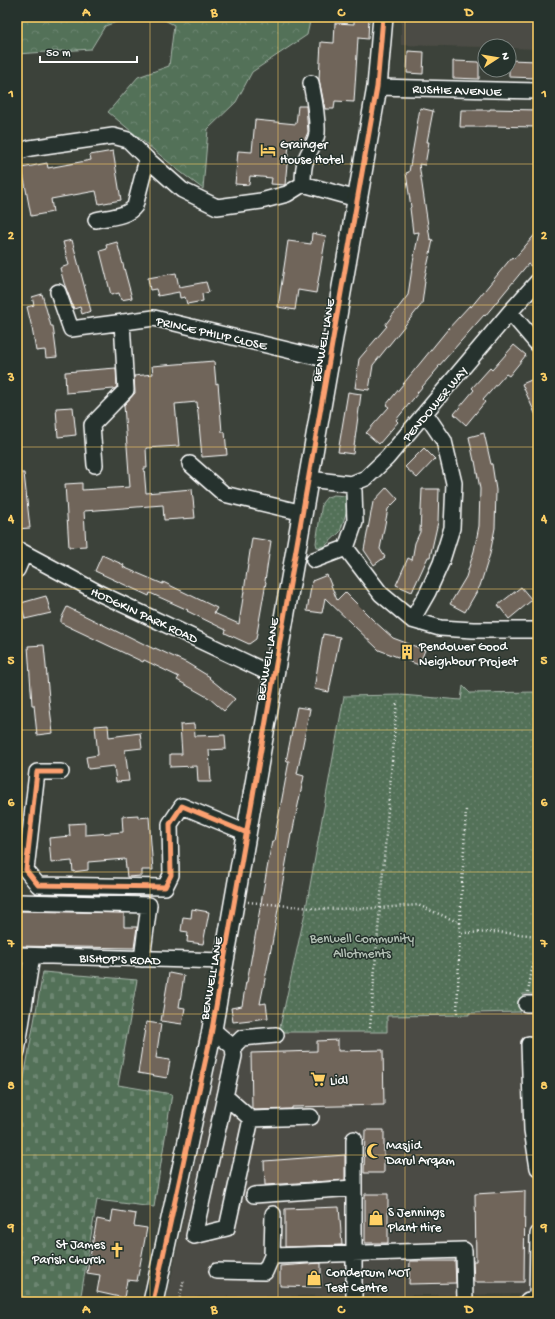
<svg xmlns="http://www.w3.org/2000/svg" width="555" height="1319" font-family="'Gochi Hand',sans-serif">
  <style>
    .built { fill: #4c4c44 }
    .green { fill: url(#green-dots); stroke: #a9b8ac }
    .forest { fill: url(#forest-crowns); stroke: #a9b8ac }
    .cemetery { fill: url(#cemetery-stones); stroke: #a9b8ac }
    .building { fill: #70655a; stroke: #fff }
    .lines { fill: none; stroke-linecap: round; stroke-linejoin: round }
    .minor-casing { stroke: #fff; stroke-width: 18 }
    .major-casing { stroke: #fff; stroke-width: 22 }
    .path { stroke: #fff; stroke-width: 2.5; stroke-dasharray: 1 3; stroke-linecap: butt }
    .minor { stroke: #26332d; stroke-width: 15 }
    .major { stroke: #26332d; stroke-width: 19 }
    .cycleway-casing { stroke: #26332d; stroke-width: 8 }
    .cycleway { stroke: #fca06f; stroke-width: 5 }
    .grid { fill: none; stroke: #ffd166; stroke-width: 1; stroke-opacity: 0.55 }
    .labels { text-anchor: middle; stroke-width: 3; stroke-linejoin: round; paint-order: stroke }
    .street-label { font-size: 13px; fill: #fff; stroke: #26332d }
    .poi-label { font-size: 13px; fill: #fff; stroke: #26332d; text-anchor: start }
    .park-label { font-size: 13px; fill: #b2bfb4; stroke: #26332d }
    .neatline { fill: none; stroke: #ffd166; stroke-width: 1.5 }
    .grid-label { font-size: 13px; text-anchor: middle; font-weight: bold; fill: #ffd166 }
  </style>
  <defs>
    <pattern id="green-dots" width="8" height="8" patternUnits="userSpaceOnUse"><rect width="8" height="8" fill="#537159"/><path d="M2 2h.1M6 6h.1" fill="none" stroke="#6d8672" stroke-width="1.8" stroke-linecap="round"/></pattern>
    <pattern id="forest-crowns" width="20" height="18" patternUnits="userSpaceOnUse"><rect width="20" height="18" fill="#537159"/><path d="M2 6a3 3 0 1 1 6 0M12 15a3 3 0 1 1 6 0" fill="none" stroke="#6d8672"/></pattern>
    <pattern id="cemetery-stones" width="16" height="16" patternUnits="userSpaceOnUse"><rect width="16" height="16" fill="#537159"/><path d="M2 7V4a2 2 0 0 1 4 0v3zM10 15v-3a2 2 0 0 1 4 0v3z" fill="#6d8672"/></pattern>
  </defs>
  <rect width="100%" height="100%" fill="#3c423a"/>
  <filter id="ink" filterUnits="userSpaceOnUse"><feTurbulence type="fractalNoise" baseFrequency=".025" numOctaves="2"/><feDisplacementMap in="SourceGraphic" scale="8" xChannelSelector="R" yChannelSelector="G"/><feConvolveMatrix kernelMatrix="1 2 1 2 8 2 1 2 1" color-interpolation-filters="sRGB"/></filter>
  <g filter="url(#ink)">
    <!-- built -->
    <path class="built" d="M401,17H538V49L509,48V46H485V47L401,45Z
      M538,1011V1294L167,1297L224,1026L266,1032H386L387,1016L468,1015L469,1013Z"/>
    <!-- green -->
    <path class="green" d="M334,495L346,496L347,510L340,532L324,547H317L316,543L322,503L327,497Z
      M463,686L470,693L538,692V994H523L520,1012L469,1013V1015L387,1016V1032H279L306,908L344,696L401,695L461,700Z"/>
    <!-- forest -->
    <path class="forest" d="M17,17H131L105,26L91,49L17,54Z
      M159,17H311L307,35L252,72L236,102L208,129L203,189L178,170L108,112L138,77L169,66L174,25Z"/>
    <!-- cemetery -->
    <path class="cemetery" d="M43,972L137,980L118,1085L172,1094L154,1207L97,1200L80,1301L50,1302L20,1296L17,1294V1117Z"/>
    <!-- building -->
    <path class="building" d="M354,17H369L368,39L358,38L354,102L335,101L334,109H325L319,79L321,42L334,43L335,23L354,24Z
      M408,51L424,52L423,74L407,73Z
      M509,60L538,61V78L509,77Z
      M453,61L479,62V79L453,78Z
      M298,106H306L308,132L302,146L289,144L285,185L271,184L272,178L250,176L249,185L235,184L238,151L252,152L255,120L296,124Z
      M420,108L433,111L427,142H429L425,165L419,164L430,239L433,240L424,281H425L422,304L373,365L369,390L355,388L359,359L387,326L385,325L408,295L413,262L419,232L413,233L410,208L411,207L406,173L409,172Z
      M490,109L538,110V127L485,126V127H460L461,110H490Z
      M113,151L121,200L99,204L96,191L51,199L53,212L31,216L22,168L47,163L48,168L91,160L90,155Z
      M538,231V258L531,266L528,264L485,316L484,315L438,367H439L417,393H418L396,420L398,422L379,444L366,433L389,407L386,405L448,329L470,305L471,307L512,257L514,259Z
      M312,233L326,236L316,293L298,290L295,310L278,307L288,241L311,244Z
      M72,240L91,311L82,314L80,307L74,309L64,283L60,268L69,265L63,242Z
      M117,242L132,298L121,300L119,293L111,295L100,251L107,249L106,245Z
      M176,273L179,287L206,282L209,292L202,294L203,301L187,304L185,297L180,298L179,292L158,296L156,289L150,290L148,278Z
      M42,294L51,326H53L57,357L46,358L45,350L36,351L32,328L27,307L34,305L32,297Z
      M514,345L526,355L509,376L506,374L483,400L485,402L466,425L454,414L474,390L472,388L490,368L492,370Z
      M214,361L216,384L218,383L222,432H225L227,455L202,457L197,402L175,404L179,446L146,448L147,468H144L146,493L192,489L195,518L164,520L163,505L84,511L86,546L69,547L65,484L82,483V490L130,487L124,405L135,393L134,376L153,374L152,366Z
      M116,368L117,387L114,389L66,393L65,372Z
      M538,377V420L522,384Z
      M348,392L361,394L353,454L338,452Z
      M73,407L76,435L58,437L56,408Z
      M484,433L491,464H492L496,490L495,528L490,554L480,586L465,612L450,604L466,577L474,551L479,526L480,489L475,461H474L469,437Z
      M424,448L435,459L417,478L405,467Z
      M17,473H24L30,528L17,529Z
      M387,487L398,499L388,509L380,549L385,557L374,565L364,550L373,502Z
      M422,489H439L438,522L430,557H428L412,592L396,585L408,558L412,560L415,543L420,532Z
      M252,538L271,541L265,581L266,582L256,639L249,644L225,633L226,630L187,611L188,610L150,593L149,596L95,571L102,555L124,565L123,567L163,584V582L217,608L214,613L239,624Z
      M327,575L337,600L345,592L373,620L393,638L425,650L419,665L379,650L325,598L322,613L307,611L312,581Z
      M521,587L532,600L509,619L498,605Z
      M46,596L51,613L25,619L21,603Z
      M67,607L124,635V634L154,649L155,648L187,663L210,677L209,678L235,699L224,711L209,698L177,680L179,677L144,660L143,662L61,623V619Z
      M323,634L340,637L329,692L314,689Z
      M44,645L50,709L53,733L37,735L34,705H32L28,646Z
      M297,707L310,709L297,774L304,776L292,834H291L272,944L260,1004L266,1003L268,1018L233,1022L231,1008L242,1006L246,982H247L272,841H274L289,761H286Z
      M194,724L195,736L225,735L226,749L209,750L211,782H198L197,766L170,767V754H182L180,725Z
      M108,725L109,737L140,733L142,748L125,750L129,781L116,782L114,766L88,769L86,757L98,755L95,726Z
      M138,815V818L149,817L153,870H142V876L127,877L125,859L88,862V870L73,872L72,861L51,863L49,838L70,836L69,824L85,823V835L123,832L122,816Z
      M192,909L209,912L203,944L187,942L188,932L181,931L183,917L191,918Z
      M17,911L124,913V927H137L134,948L17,946Z
      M169,973L184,976L179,1007L185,1008L182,1024L161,1021Z
      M146,1022L161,1024L156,1058L170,1060L167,1078L138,1073Z
      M338,1040V1051L383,1050L384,1105L292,1107V1109L254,1110L252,1108L251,1053L317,1051V1041Z
      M365,1130H384V1173H364Z
      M345,1155V1180L265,1185L264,1161Z
      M525,1191L524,1282H474L473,1261H476L475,1194Z
      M365,1194H388V1243H365Z
      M339,1207L342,1245L285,1247V1209Z
      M113,1210L136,1214L134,1226L147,1228L137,1281L127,1280L124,1298L97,1292L100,1275L87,1273L97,1219L111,1222Z
      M410,1261H455L456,1283L409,1284Z
      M321,1263V1287L280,1286V1266Z"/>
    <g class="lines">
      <!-- minor casing -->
      <g class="minor-casing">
        <path id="minor" d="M377,87L538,91
          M17,152L30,148L113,136L128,140L147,159L182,190L217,207L261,201L287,194L303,184L357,199
          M303,184C303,175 303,167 306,159C309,150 316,143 317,133C318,117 314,99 311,83
          M96,220C109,217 127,217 135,206L147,159
          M58,292L71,329L154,318L329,360
          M510,312L538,345
          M190,464L224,494L303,513
          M95,465L92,425L126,390L122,322
          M309,479L351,484L366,478L387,458L510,312L538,281
          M346,548L381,594L412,620L440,628L473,630H538
          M17,549L101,594L275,676
          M314,560L346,548L355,522L354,491
          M17,570L24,554
          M412,620L428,592L441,563L452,528L454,483L444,441L425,413
          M61,772H37L26,870L38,885L165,887L171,875L170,824L182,806L247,833
          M17,902L149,905L142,959
          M17,955L224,961
          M526,1004H538
          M212,1029L233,1047L234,1056L194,1236L227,1228L251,1119L225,1096
          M529,1044L532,1130L538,1168
          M233,1047L242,1038L276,1035
          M17,1051L32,956
          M251,1119L311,1117
          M354,1139V1302
          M254,1195L354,1188
          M272,1256L273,1214
          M217,1271L265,1272L272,1256L464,1250L465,1302
          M537,1302L538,1234"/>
      </g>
      <!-- major casing -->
      <g class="major-casing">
        <path id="major" d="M153,1302L211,1035L377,87L383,17
          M529,1302H538"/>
      </g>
      <!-- path -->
      <path class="path" d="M248,902L322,909L379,908L418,905L460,923V933L498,932L538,936
        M460,923L466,810
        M528,992L538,936
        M457,1013L460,933
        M370,1028L397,701
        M179,1302L184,1279"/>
      <!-- minor -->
      <use href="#minor" class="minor"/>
      <!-- major -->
      <use href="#major" class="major"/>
      <!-- cycleway casing -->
      <g class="cycleway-casing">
        <path id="cycleway" d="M61,772H37L26,870L38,885L165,887L171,875L170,824L182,806L247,833
          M153,1302L211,1035L377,87L383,17"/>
      </g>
      <!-- cycleway -->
      <use href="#cycleway" class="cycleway"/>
    </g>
  </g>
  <!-- grid -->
  <path class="grid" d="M150,17V1302M278,17V1302M405,17V1302M17,164H538M17,305H538M17,447H538M17,589H538M17,730H538M17,872H538M17,1014H538M17,1155H538"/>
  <!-- icons -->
  <defs>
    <g id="hotel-bare" transform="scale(1.2)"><path d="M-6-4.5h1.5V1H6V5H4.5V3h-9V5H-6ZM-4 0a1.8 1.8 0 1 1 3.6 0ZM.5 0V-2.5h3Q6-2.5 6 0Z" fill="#ffd166" stroke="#26332d" stroke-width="2.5" paint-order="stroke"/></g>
    <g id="building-bare" transform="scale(1.2)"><path d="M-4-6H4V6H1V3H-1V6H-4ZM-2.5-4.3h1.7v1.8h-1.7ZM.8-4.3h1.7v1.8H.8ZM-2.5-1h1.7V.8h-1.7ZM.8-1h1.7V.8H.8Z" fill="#ffd166" stroke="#26332d" stroke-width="2.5" paint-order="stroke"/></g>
    <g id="supermarket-bare" transform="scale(1.2)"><path d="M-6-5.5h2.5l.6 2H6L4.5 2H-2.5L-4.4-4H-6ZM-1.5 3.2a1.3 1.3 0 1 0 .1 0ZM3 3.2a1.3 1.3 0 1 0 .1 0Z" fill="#ffd166" stroke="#26332d" stroke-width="2.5" paint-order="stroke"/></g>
    <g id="mosque-bare" transform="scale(1.2)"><path d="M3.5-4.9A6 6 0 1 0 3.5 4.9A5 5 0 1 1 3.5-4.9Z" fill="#ffd166" stroke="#26332d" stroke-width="2.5" paint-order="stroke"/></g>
    <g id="shop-bare" transform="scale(1.2)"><path d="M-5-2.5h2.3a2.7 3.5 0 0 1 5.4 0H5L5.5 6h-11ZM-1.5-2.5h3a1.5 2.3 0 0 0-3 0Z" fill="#ffd166" stroke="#26332d" stroke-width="2.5" paint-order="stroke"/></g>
    <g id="church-bare" transform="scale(1.2)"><path d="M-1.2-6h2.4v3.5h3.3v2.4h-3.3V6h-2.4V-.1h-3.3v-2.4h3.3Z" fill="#ffd166" stroke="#26332d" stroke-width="2.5" paint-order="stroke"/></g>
  </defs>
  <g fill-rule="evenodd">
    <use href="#hotel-bare" x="268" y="150"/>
    <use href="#building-bare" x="407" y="652"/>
    <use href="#supermarket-bare" x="318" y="1079"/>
    <use href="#mosque-bare" x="374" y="1151"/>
    <use href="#shop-bare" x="376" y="1218"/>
    <use href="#church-bare" x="117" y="1250"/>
    <use href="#shop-bare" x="314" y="1278"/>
  </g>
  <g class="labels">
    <!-- street labels -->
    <g class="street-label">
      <text transform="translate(457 89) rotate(2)" y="5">RUSHIE AVENUE</text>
      <text transform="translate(212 332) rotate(13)" y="5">PRINCE PHILIP CLOSE</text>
      <text transform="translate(322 340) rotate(-80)" y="5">BENWELL LANE</text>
      <text transform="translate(434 403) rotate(-50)" y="5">PENDOWER WAY</text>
      <text transform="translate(145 614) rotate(25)" y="5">HODGKIN PARK ROAD</text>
      <text transform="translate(266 659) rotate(-80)" y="5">BENWELL LANE</text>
      <text transform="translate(120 958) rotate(2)" y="5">BISHOP'S ROAD</text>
      <text transform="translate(210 978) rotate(-80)" y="5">BENWELL LANE</text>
    </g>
    <!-- poi labels -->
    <g class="poi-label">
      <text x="280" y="148">Grainger<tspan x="280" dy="15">House Hotel</tspan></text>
      <text x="419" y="650">Pendower Good<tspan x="419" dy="15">Neighbour Project</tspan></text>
      <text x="330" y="1084">Lidl</text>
      <text x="386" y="1149">Masjid<tspan x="386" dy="15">Darul Arqam</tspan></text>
      <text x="388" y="1216">S Jennings<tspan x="388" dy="15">Plant Hire</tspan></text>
      <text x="105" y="1248" text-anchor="end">St James<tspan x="105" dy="15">Parish Church</tspan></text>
      <text x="326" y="1276">Condercum MOT<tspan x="326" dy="15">Test Centre</tspan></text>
    </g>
    <!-- park labels -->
    <g class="park-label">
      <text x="362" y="942">Benwell Community<tspan x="362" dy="15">Allotments</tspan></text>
    </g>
  </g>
  <!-- margin -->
  <rect width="555" height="1319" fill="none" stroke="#26332d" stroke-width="44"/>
  <!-- north arrow -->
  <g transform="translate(497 58) rotate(78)"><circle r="19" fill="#26332d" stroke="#7d8581"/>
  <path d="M0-3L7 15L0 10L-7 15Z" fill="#ffd166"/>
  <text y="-6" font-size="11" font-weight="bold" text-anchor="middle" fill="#ffffff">N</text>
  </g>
  <!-- scale -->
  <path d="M40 56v6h97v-6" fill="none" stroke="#ffffff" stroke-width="2"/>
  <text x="46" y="56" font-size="12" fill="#ffffff" stroke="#26332d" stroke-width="3" paint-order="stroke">50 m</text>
  <rect x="22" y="22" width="511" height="1275" class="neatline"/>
  <g class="grid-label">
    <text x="86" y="16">A</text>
    <text x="214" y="16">B</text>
    <text x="341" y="16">C</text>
    <text x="469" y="16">D</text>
    <text x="11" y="97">1</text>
    <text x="544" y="97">1</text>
    <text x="11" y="239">2</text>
    <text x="544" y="239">2</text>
    <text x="11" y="381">3</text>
    <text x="544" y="381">3</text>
    <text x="11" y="522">4</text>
    <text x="544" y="522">4</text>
    <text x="11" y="664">5</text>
    <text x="544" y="664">5</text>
    <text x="11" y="806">6</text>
    <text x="544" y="806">6</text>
    <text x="11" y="947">7</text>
    <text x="544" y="947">7</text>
    <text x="11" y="1089">8</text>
    <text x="544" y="1089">8</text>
    <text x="11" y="1231">9</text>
    <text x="544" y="1231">9</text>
    <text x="86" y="1313">A</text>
    <text x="214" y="1313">B</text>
    <text x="341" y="1313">C</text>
    <text x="469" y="1313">D</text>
  </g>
</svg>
